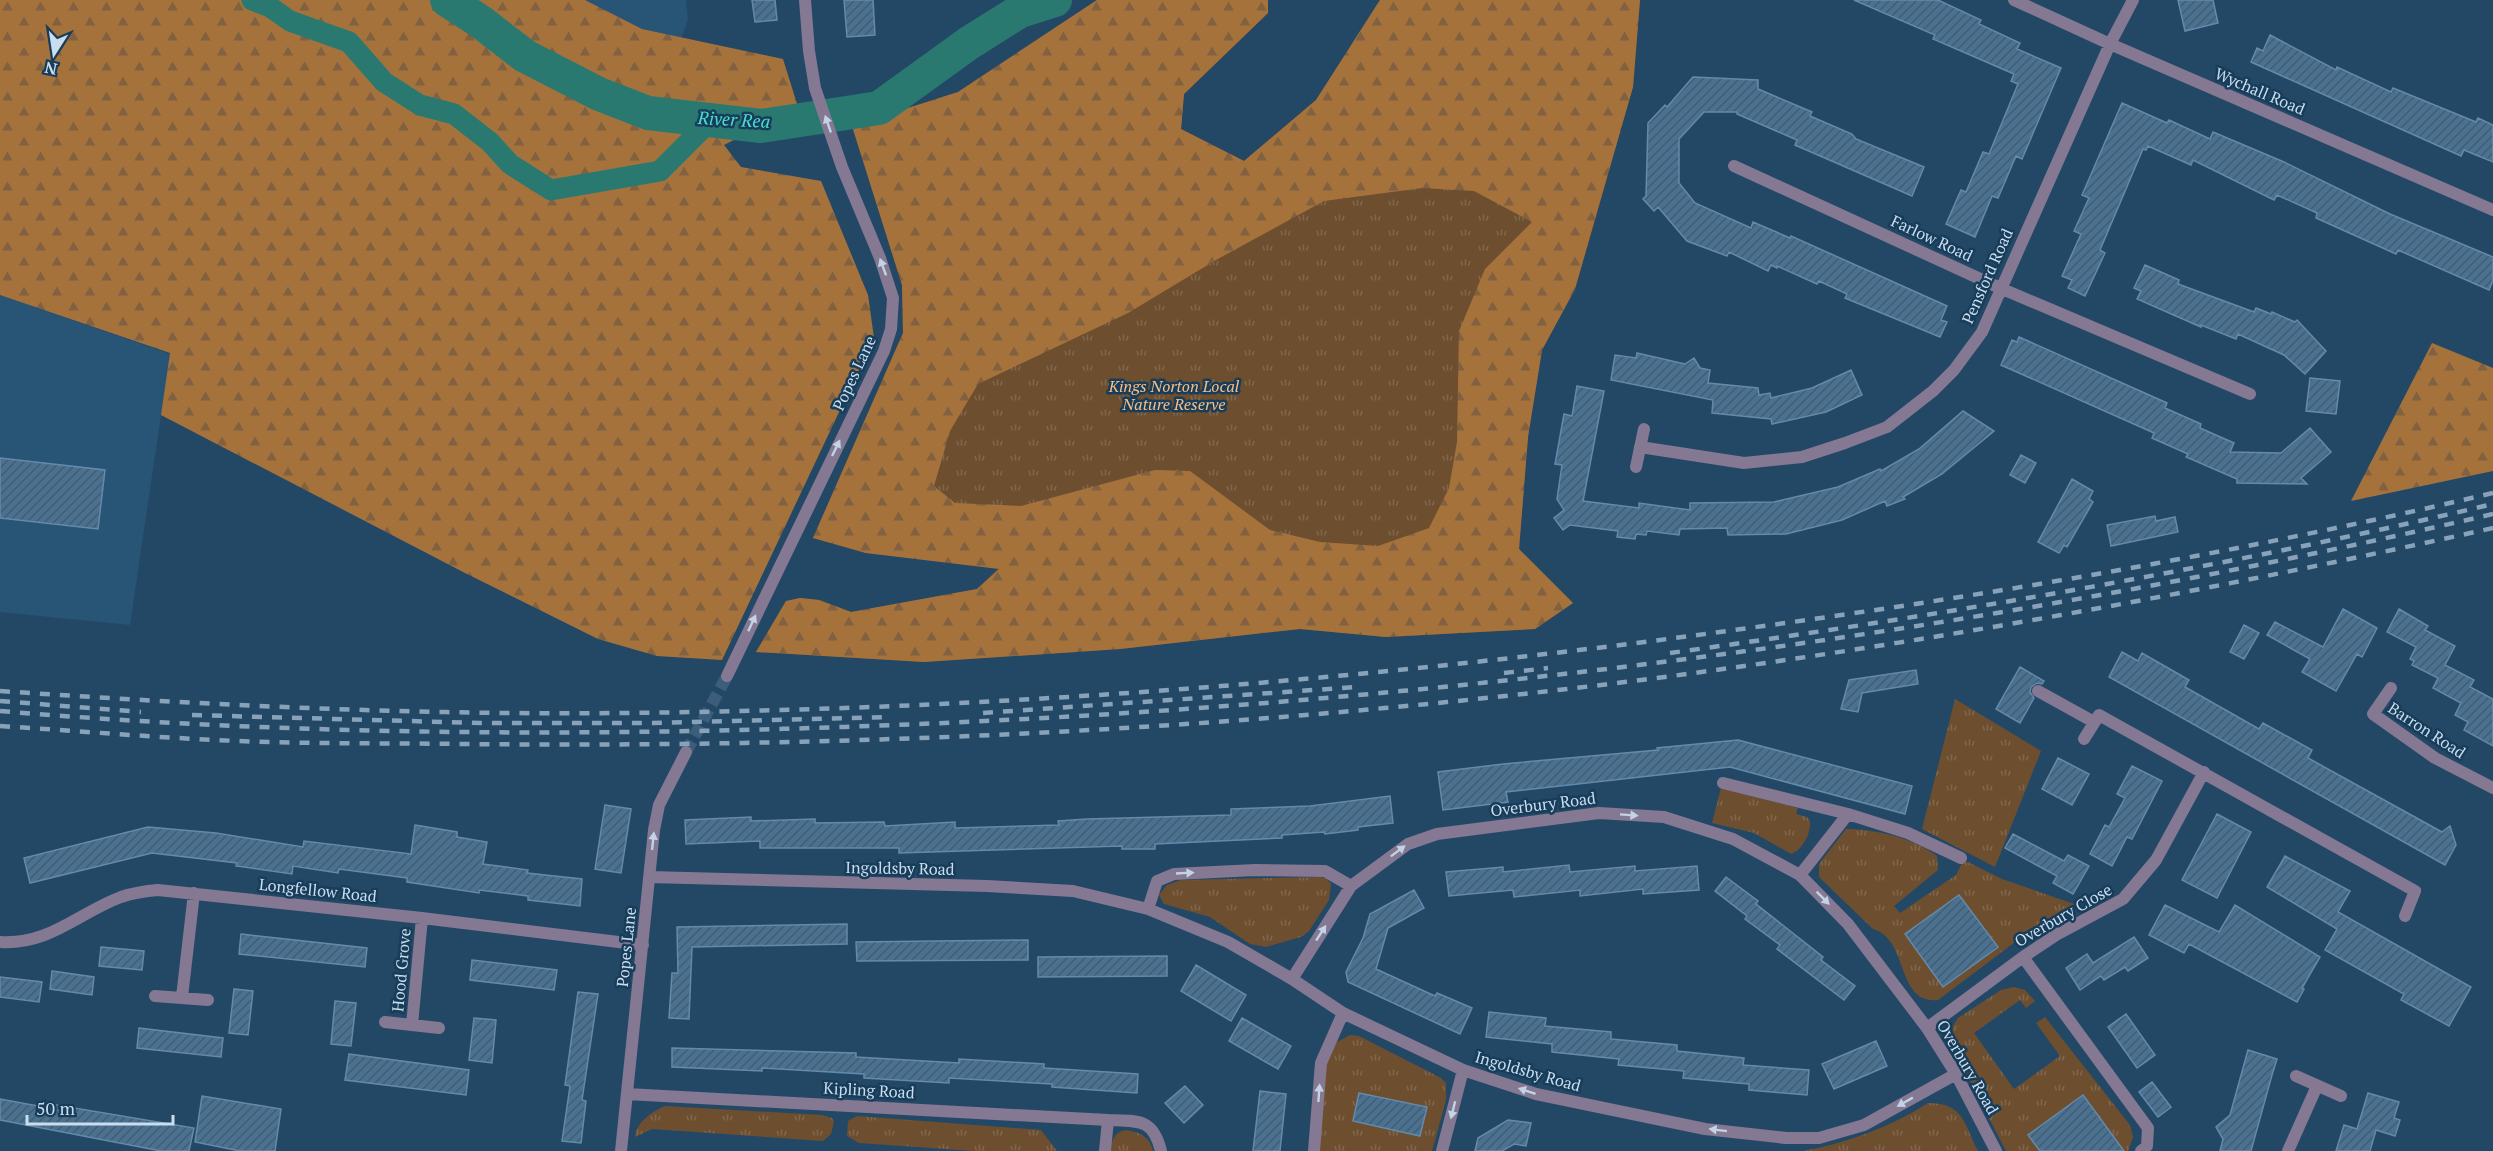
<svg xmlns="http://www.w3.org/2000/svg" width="2493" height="1151" font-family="'PT Serif',serif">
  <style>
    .built { fill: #285476 }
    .grass { fill: url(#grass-tufts) }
    .forest { fill: url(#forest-firs); fill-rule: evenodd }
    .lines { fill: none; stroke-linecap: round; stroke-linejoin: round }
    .canal { stroke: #2a7970; stroke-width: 21 }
    .river { stroke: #2a7970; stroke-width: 34 }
    .building { fill: url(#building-hatch); stroke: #648aab; stroke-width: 1.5 }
    .street-tunnel { stroke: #3c5e7b; stroke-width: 12; stroke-dasharray: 12 6; stroke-linecap: butt }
    .street { stroke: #847893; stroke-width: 12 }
    .rail { stroke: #88a3b9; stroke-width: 4.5; stroke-dasharray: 10 10; stroke-linecap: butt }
    .oneway { fill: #c2d3e6 }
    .labels { text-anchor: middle; stroke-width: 5; stroke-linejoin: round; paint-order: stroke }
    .street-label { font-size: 16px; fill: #c9ddef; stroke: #183d5a }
    .park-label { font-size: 16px; font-style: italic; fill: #f9bd83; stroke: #183d5a }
    .water-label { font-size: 18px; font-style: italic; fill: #48decf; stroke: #183d5a }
  </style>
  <defs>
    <pattern id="grass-tufts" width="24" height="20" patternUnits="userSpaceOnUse" patternTransform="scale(1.5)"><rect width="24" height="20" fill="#6d4e2f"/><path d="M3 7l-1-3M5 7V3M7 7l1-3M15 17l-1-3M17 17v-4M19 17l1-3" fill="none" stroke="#80674d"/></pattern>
    <pattern id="forest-firs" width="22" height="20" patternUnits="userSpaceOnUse" patternTransform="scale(1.5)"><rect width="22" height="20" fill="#a6723c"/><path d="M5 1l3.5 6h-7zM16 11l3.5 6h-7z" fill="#816140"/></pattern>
    <pattern id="building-hatch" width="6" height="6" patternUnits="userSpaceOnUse" patternTransform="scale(1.5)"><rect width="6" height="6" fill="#4b7191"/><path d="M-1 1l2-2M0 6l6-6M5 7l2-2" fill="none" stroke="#445c70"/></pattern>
  </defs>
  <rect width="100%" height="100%" fill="#234866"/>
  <!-- built -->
  <path class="built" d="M585,0H686L688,20L681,38L642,29Z
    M0,295L170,354L130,625L0,612Z"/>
  <!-- grass -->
  <path class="grass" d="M1097,0H1268V13L1184,94L1181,129L1244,161L1316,100L1380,0H1640L1633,87L1575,289L1542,350L1528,437L1519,549L1573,603L1535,629L1386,637L1300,629L1120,649L924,662L756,652L786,601L800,598L819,600L851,612L977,589L999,568L866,553L813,538L903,333L902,285L852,126L958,92Z
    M1955,699L2041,751L1995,867L1922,829Z
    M1721,788L1798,808L1796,814L1807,817L1810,821C1811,833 1803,850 1791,854L1754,833L1712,823Z
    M1846,829C1875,829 1914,838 1937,856L1938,870L1894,906L1900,913L1956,875L1962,863L1968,862L2002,879L2077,905L2043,921L1938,1000C1895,1004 1910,940 1873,929L1819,877V864Z
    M1320,877L1326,878L1331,884L1329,900L1309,931L1301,937L1266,947L1250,944L1210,917L1164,904L1159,895L1167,885L1181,880Z
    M2014,987L2025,990L2035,1001L2026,1008L2020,1000L1974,1033L2014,1089L2060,1056L2036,1023L2045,1017L2130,1125L2133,1137L2128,1151H2006L1952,1046L1953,1026L1958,1018L2001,990Z
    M1350,1035L1359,1036L1441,1078L1446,1083V1100L1432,1151H1317L1325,1066L1337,1042Z
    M1928,1103C1964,1103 1964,1124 1978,1151H1803C1846,1143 1891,1127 1928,1103Z
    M665,1106L822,1115L832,1118L834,1122L831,1134L823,1141L652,1129L635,1137C636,1123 652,1111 665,1106Z
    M857,1116L1041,1130L1057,1151H974L859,1143L847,1136L848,1121Z
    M1126,1130C1140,1132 1150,1137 1153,1151H1110C1112,1140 1114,1132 1126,1130Z"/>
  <!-- forest -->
  <path class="forest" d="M0,0H585L642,29L783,59L802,120L761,126L724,145L741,167L821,181L868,295L874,338L722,660L657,656L598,639L465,573L161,415L170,353L0,295Z
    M1097,0H1268V13L1184,94L1181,129L1244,161L1316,100L1380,0H1640L1633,87L1575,289L1542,350L1528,437L1519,549L1573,603L1535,629L1386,637L1300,629L1120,649L924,662L756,652L786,601L800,598L819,600L851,612L977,589L999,569L866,553L813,538L903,333L902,285L852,126L958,92ZM1422,188L1474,191L1532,222L1485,269L1459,331L1457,442L1449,488L1429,528L1378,546L1320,542L1270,530L1190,471L1155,470L1021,506L955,503L934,486L950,431L978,384L1128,313L1216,260L1324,201Z
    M2432,343L2493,368V471L2351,501Z"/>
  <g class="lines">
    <!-- canal -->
    <path class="canal" d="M252,0L270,7L290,21L349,42L384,82L420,105L454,114L490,142L510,164L551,190L660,171L712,119"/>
    <!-- river -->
    <path class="river" d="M447,0L481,22L525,56L599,94L648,113L761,126L879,108L969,43L1020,11L1055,0"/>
  </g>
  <!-- building -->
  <path class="building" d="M752,0H775L777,20L755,22Z
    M844,0H873L875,35L847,37Z
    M1854,0H1938L1981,20L1979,24L2020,43L2017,49L2061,68L2022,159L2016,156L1998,198L1992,196L1975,237L1946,224L1961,190L1966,192L1983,152L1989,154L2018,84L2011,81L2014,74L1933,39L1935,35Z
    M2178,0H2213L2218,23L2185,31Z
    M2270,35L2336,70L2337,67L2391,92L2393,88L2476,122L2478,118L2493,125V162L2464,150L2461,156L2251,62L2257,48L2263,51Z
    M1693,77L1758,80V89L1812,112L1810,116L1852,134L1856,139L1924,167L1912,196L1795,145L1797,140L1737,114V112H1704L1679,139V183L1695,203L1751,228L1753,222L1790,238L1791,236L1947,306L1941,320L1947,322L1940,337L1845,298L1847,294L1819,281L1817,284L1777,266V268L1771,265L1768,271L1729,252L1727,256L1687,241L1658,207L1654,211L1643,199L1646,196L1648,123L1665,105L1667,107Z
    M2122,103L2167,123L2169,120L2210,139L2213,132L2284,162L2390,214L2493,257V280L2489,290L2398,250L2396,254L2316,218L2317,213L2277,195L2274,200L2193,160L2191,165L2148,146L2146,150L2143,149L2100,250L2105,253L2085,296L2068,288L2072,280L2062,276L2081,234L2074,231L2089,198L2082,195Z
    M2145,265L2179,280L2178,284L2254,312L2256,308L2271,314L2272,312L2295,322L2297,320L2326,351L2305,374L2284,355L2238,334L2236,339L2201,325V327L2137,299L2141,291L2134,288Z
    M2019,337L2167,403L2165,408L2201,424L2200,428L2234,443L2230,452L2281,453L2310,428L2331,452L2301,478L2307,484L2237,483V479L2186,457L2188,454L2152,438L2154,433L2001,365L2012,340L2017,342Z
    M1637,353L1685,364L1694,358L1700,368L1710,370L1708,383L1758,388L1759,395L1770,393L1771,398L1812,388L1851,370L1862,395L1826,412L1772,424L1771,419L1712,413L1713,400L1611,380L1615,355L1636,358Z
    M2310,378L2340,381L2336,414L2306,411Z
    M1577,386L1604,391L1583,501L1639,508V503L1690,510V503L1774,502L1838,487L1880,469L1881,471L1919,449L1963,411L1994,431L1942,474L1903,497L1905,499L1887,506L1885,501L1842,520L1786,534L1728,535L1727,528L1680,529L1679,535L1647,531L1646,535L1636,534L1635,539L1617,537L1618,531L1570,525L1563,530L1554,518L1564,510L1557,499L1562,465L1555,464L1564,414L1572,416Z
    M2021,455L2036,463L2025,483L2010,475Z
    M0,458L105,470L98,529L0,518Z
    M2072,479L2093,491L2089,499L2093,502L2067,547L2064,545L2059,553L2038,542Z
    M2155,516L2156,521L2175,517L2178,532L2111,546L2107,525Z
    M2343,609L2377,628L2362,657L2357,654L2336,691L2302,672L2310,659L2267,635L2275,622L2323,647Z
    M2399,609L2428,626L2425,630L2455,646L2445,665L2474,680L2470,687L2493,699V746L2464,730L2468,722L2455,715L2461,703L2433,688L2438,678L2412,665L2414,661L2410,659L2416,647L2387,632Z
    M2244,625L2259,633L2244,659L2230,652Z
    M2122,652L2138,661L2142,653L2175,672L2189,680L2185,687L2259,729L2263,723L2312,750L2308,758L2442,832L2450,826L2456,845L2445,865L2109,677Z
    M2020,667L2044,681L2042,684L2037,683L2031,687L2030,692L2034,698L2020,723L1996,709Z
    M1916,670L1918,684L1862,693L1858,712L1841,709L1849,680Z
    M1738,740L1912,786L1905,814L1730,767L1506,792L1508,802L1443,810L1438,772L1503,764L1658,750L1657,748Z
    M2058,758L2089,774L2072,805L2042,789Z
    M2132,766L2162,781L2132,839L2127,837L2112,866L2090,854L2105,825L2109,827L2125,798L2117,794Z
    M1390,796L1393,823L1358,827V830L1325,834L1324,832L1282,835V838L1155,844V849H1122V846L899,853V848H760V841L686,844L685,820L751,817V821L815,819V823L884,822L885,826L955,822V828L1059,825L1058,821L1087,819L1231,815V809L1310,806Z
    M605,805L631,809L621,873L595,869Z
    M2217,814L2251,832L2217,898L2182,880Z
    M415,825L457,832V837L487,842L483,864L528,870L527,873L582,879L580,906L528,900V896L479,890V893L407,882V878L339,869L338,873L293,866L292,874L236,866L237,863L152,853L30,883L24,858L148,827L216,833L303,847L304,841L411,854Z
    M2013,834L2064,861L2068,855L2089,866L2073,894L2053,883L2057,876L2005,848Z
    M2285,856L2350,891L2338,912L2471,987L2449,1026L2401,1000L2404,994L2325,950L2337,929L2267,887Z
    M1569,865L1570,872L1635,866V871L1697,866L1699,890L1643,894V889L1580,896V890L1514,897L1513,890L1449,896L1446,872L1503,867V872Z
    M1726,877L1758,901L1756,904L1823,957L1821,960L1855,986L1844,1000L1777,949L1780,945L1745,919L1747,916L1715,891Z
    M1414,890L1424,908L1388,928L1376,969L1435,996L1437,993L1472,1008L1460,1034L1348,982L1346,972L1363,938L1370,914Z
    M1959,895L1998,947L1943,987L1905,934Z
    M2165,905L2219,932L2235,905L2320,957L2302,988L2304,989L2297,1002L2189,944L2184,953L2149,935Z
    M847,924V944L692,947L689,1019L669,1018L672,973H678L677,927Z
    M241,934L367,948L365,967L239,954Z
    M2134,937L2148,958L2128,971L2125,967L2104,980L2101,976L2080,990L2066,968L2087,954L2093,963Z
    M1028,940V960L857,961L856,942Z
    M101,947L144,951L142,970L99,966Z
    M1167,956V976L1038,977V957Z
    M472,960L557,970L554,990L470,980Z
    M1196,965L1246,995L1231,1021L1181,991Z
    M52,971L94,977L92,995L50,989Z
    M0,977L42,982L39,1002L0,997Z
    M234,989L253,991L248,1035L229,1033Z
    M578,992L598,994L582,1100L586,1101L581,1143L562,1141L570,1086L565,1085Z
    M335,1001L356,1003L351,1046L331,1044Z
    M1489,1012L1546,1018L1545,1026L1611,1032V1039L1677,1045V1051L1744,1058L1743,1065L1809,1070L1807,1095L1749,1090V1084L1683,1078L1684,1071L1618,1065L1619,1059L1552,1052V1044L1486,1037Z
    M2126,1014L2155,1055L2137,1068L2108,1027Z
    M474,1018L496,1020L492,1063L469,1060Z
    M1242,1018L1291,1046L1278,1069L1229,1041Z
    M139,1028L223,1038L221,1057L137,1048Z
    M1876,1041L1887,1066L1834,1089L1822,1064Z
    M672,1048L856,1053V1057L959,1063V1059L1044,1064V1068L1138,1074L1137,1093L1052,1087V1084L949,1078V1083L864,1078V1074L762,1068V1071L672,1067Z
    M2248,1050L2277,1059L2272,1075L2251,1151H2220L2223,1139L2216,1127L2230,1115Z
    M349,1054L469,1070L466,1095L345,1080Z
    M2152,1082L2171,1107L2158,1117L2139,1092Z
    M1185,1086L1203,1105L1184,1123L1165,1103Z
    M1260,1091L1286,1094L1280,1151H1253Z
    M1359,1093L1427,1107L1420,1136L1353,1121Z
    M2368,1093L2399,1102L2394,1118L2400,1120L2395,1136L2376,1130L2370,1151H2336L2344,1125L2357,1129Z
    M2083,1095L2124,1151H2040L2028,1135Z
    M202,1096L281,1109L275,1151H240L195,1142Z
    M0,1099L38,1106L39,1102L194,1128L189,1151H161L0,1120Z
    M1508,1120L1531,1123L1526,1146L1514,1144L1502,1151H1475L1478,1138Z"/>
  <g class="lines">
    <!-- street-tunnel -->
    <path class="street-tunnel" d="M686,752L727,676"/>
    <!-- street -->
    <path class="street" d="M2014,0L2110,44L2493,210
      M1734,166L2000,288L2250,394
      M1640,447L1744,463L1802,457L1845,443L1887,427L1933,391L1954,370L1982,332L2110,44L2133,0
      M1636,467L1644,429
      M727,676L884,351L891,329L893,298L880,258L842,167L815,88L809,51L805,0
      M2391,688L2373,714L2435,758L2493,788
      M2038,691L2094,722
      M2084,739L2099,715L2415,891L2405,916
      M1723,783L1848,814L1908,833L1961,858
      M1800,875L1848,814
      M649,877L987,886L1073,891L1148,909L1228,942L1292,979L1343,1013L1463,1070L1536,1094L1705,1129L1786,1138H1819L1864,1125L1956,1074
      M1148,909L1157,881L1174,874L1255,870L1325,871L1351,886
      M0,942C50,945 78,913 121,897C133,893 145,891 158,890L422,918L643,945
      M2023,957L2148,1128L2147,1146L2141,1151
      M1292,979L1351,886L1408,844L1437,834L1599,813L1664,817L1733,839L1800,875L1848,924L1927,1028L1956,1074L1996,1151
      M155,996L208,1000
      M182,997L194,893
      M385,1022L439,1028
      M412,1025L422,918
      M1927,1028L2023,957L2056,935L2123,899L2156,860L2204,772
      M2296,1076L2341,1096
      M627,1094L1108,1120
      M621,1151L654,830L659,805L686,752
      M1105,1151L1108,1120C1138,1121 1153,1118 1161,1151
      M1314,1151L1321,1063L1343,1013
      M1442,1151L1463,1070
      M2288,1151L2317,1086"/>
    <!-- rail -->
    <path class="rail" d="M1670,653C1946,615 2222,568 2493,504
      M1504,673L1548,668
      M0,691C205,705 411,715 617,713C995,710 1375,680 1749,628C1999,594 2247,551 2493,493
      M0,701L141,712
      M0,711C298,736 597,737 895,725C1433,704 1968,636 2493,514
      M983,713L1357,687
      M192,715L480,723H652L890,717
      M0,726C80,731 159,738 239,741C315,744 391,743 466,744C861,748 1257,729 1649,679C1933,642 2214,590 2493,528"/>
  </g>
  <!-- one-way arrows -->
  <defs><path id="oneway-solid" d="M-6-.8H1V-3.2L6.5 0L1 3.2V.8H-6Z" transform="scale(1.5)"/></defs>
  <g class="oneway">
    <use href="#oneway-solid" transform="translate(828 124) rotate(-109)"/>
    <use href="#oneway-solid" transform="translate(883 267) rotate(-110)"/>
    <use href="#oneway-solid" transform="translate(836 448) rotate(-64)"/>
    <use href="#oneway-solid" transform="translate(752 623) rotate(-65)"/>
    <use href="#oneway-solid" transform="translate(1629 815) rotate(4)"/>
    <use href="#oneway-solid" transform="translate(653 841) rotate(-84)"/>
    <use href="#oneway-solid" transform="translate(1398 851) rotate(-37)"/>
    <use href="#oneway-solid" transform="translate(1185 873) rotate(-3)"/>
    <use href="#oneway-solid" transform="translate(1823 898) rotate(45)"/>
    <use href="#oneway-solid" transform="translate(1321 933) rotate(-57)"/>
    <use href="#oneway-solid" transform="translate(1527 1091) rotate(-162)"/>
    <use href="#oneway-solid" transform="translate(1319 1093) rotate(-86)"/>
    <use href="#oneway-solid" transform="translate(1905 1102) rotate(151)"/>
    <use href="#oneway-solid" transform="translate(1453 1110) rotate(104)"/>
    <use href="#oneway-solid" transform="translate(1718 1130) rotate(-173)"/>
  </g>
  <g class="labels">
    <!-- street labels -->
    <g class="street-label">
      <text transform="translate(2260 91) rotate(23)" y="6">Wychall Road</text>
      <text transform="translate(1932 238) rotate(25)" y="6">Farlow Road</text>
      <text transform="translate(1987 276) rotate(-66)" y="6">Pensford Road</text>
      <text transform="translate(854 373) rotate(-65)" y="6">Popes Lane</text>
      <text transform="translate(2427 730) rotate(33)" y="6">Barron Road</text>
      <text transform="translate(1543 804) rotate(-7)" y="6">Overbury Road</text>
      <text transform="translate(900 868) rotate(1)" y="6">Ingoldsby Road</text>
      <text transform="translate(318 890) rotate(6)" y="6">Longfellow Road</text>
      <text transform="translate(2063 915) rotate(-30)" y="6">Overbury Close</text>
      <text transform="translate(626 947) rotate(-84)" y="6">Popes Lane</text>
      <text transform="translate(401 970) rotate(-85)" y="6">Hood Grove</text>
      <text transform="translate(1968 1067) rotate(60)" y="6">Overbury Road</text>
      <text transform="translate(1528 1071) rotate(16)" y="6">Ingoldsby Road</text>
      <text transform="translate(869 1090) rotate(3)" y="6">Kipling Road</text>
    </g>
    <!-- park labels -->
    <g class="park-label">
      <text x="1174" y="392">Kings Norton Local<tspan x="1174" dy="18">Nature Reserve</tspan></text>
    </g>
    <!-- water labels -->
    <g class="water-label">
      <text transform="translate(734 120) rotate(3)" y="6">River Rea</text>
    </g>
  </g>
  <!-- north arrow -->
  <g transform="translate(54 54) rotate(192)" stroke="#183d5a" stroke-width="4.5" paint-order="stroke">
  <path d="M0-4.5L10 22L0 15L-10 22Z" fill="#c9ddef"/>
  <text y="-9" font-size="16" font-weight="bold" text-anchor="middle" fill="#c9ddef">N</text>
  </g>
  <!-- scale -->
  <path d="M27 1115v9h146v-9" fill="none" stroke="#c9ddef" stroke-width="3"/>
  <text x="36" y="1115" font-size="18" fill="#c9ddef" stroke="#183d5a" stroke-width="4.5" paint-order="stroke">50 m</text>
</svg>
